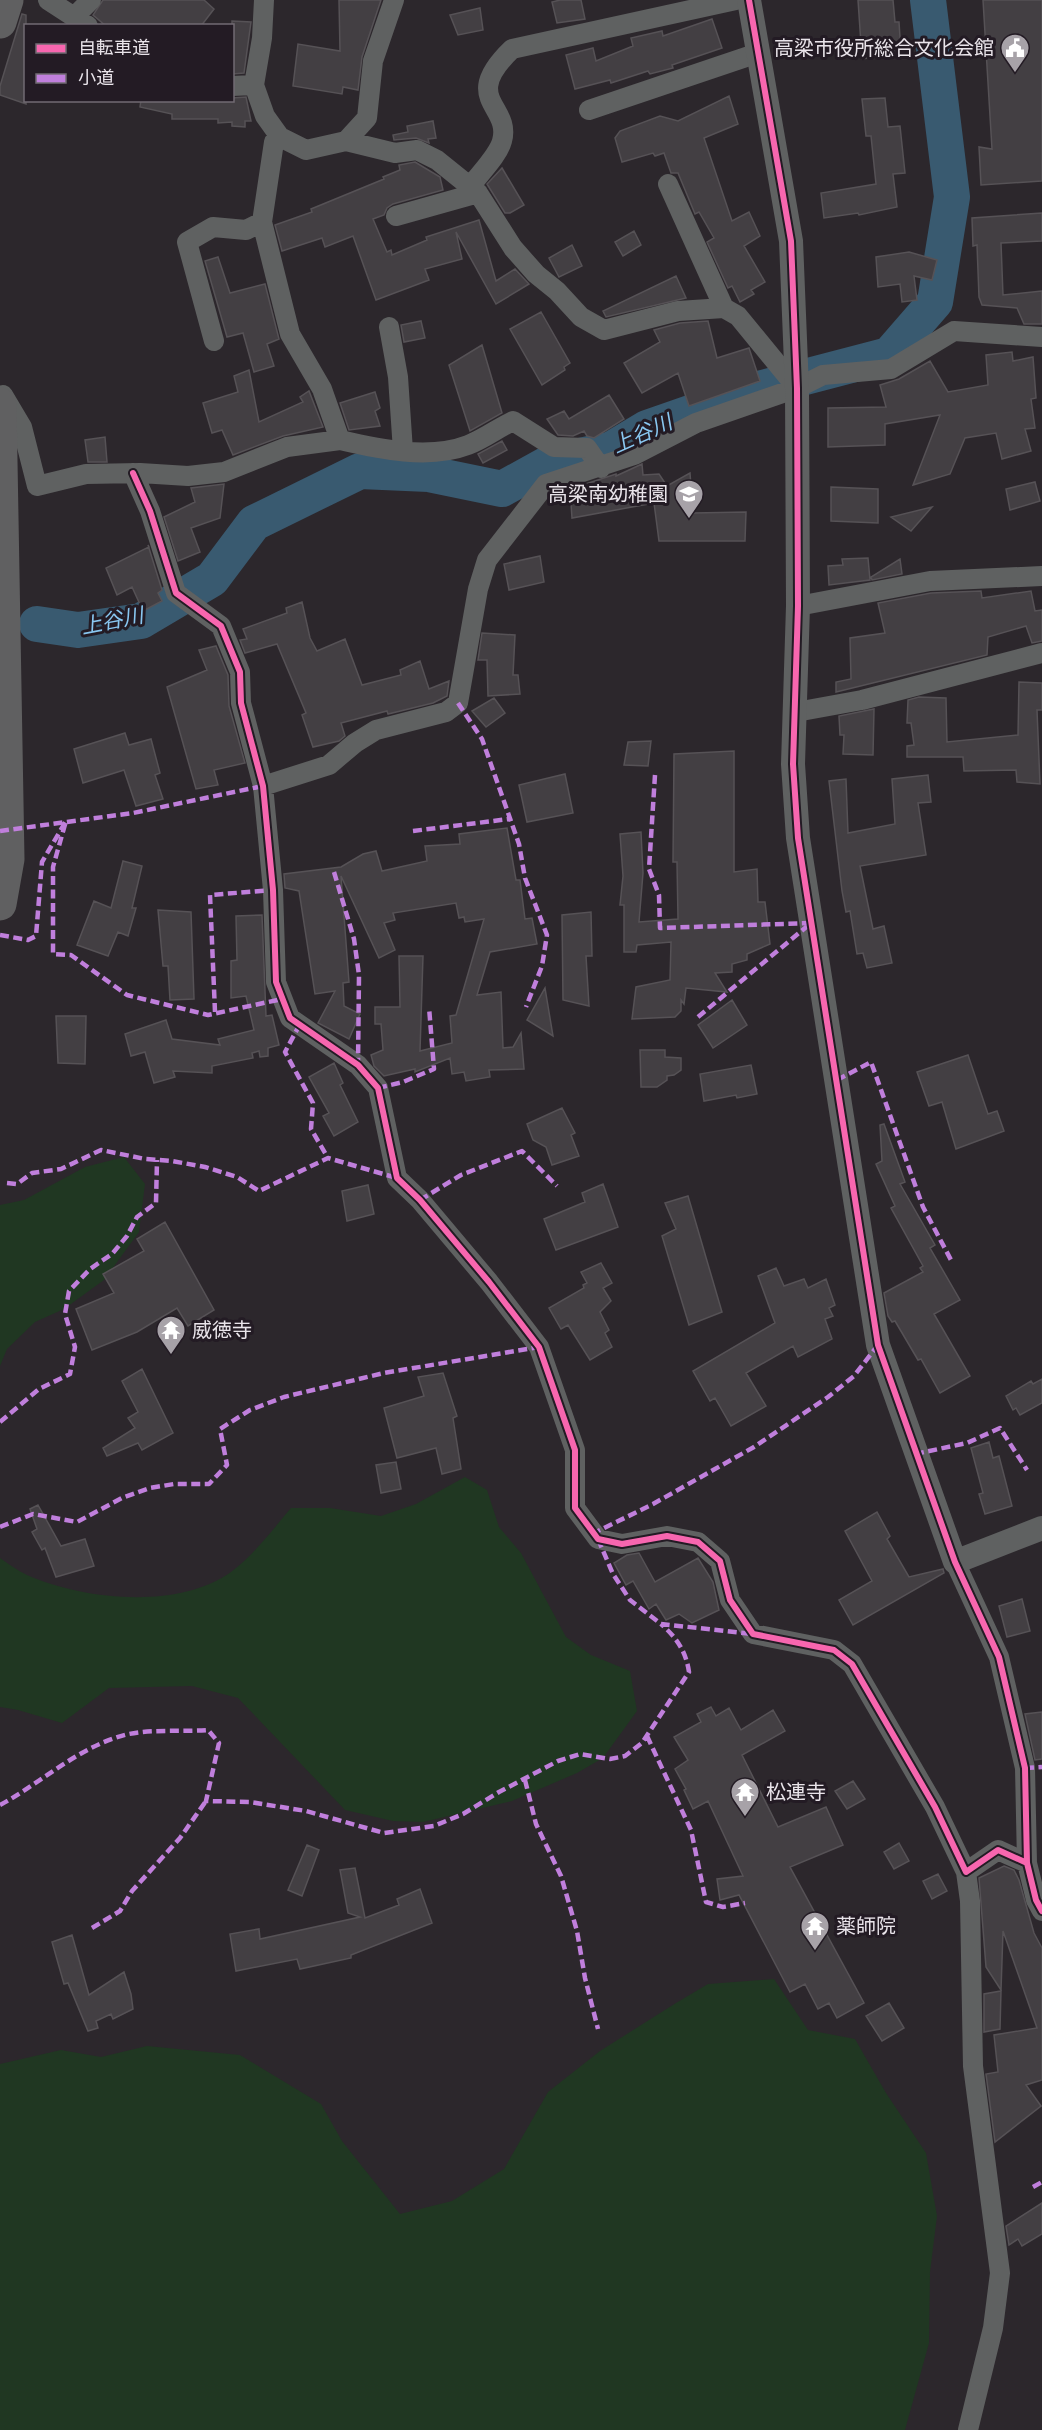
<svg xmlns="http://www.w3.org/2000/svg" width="1042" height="2430" font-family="'Sofia Sans Condensed','Noto Sans JP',sans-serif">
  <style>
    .green { fill: #203722 }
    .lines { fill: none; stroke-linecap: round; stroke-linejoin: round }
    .river { stroke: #395a70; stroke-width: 36 }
    .building { fill: #433f43; stroke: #565256; stroke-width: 1.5 }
    .minor { stroke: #5f6161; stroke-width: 20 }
    .tertiary { stroke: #5f6161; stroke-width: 24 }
    .trunk { stroke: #606061; stroke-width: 33 }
    .quiet { stroke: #c07fdc; stroke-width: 4.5; stroke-dasharray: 9 4.5; stroke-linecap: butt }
    .cycleway-casing { stroke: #231b24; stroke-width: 10 }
    .cycleway { stroke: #f766af; stroke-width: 6 }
    .labels { text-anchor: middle; stroke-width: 6; stroke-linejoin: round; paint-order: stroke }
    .poi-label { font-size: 20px; fill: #e9e4ea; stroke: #231b24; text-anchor: start }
    .water-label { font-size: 21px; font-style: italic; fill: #89c7f1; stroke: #231b24 }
  </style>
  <rect width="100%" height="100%" fill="#2c272c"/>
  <!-- green -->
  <path class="green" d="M124,1157L145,1184L139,1232L104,1280L64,1309L35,1322L7,1349L0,1366V1205L24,1200L85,1167Z
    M465,1477L487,1490L499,1527L521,1553L566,1637L591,1655L630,1671L637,1711L603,1758L577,1773L512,1801L423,1822L393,1821L345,1810L238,1698L192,1686L109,1688L62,1723L18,1710L0,1707V1558C9,1564 18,1571 27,1575C84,1600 178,1610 231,1572C254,1555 273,1529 291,1508H330L381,1516L416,1504Z
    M774,1979L808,2030L855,2039L886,2093L926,2153L937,2216L930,2272L929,2343L905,2430H0V2064L61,2050L101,2057L147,2046L240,2055L321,2104L342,2141L400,2214L452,2201L504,2169L548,2092L600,2051L676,2003L708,1984Z"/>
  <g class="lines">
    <!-- river -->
    <path class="river" d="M37,624L78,630L141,621L212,579L254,523L360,471L429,474L502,489L551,462L612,449L647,428L759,389L889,355L935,302L952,197L928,0"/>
  </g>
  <!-- building -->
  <path class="building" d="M103,0H204L214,9L201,26H106L93,15Z
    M339,0H381L362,57L358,90L343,87L342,94L293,86L298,44L340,51Z
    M560,0H581L585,19L557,23L552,2Z
    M858,0H893L895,22H899L901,53L862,59Z
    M983,0H1042V181L981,185L979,147L992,149Z
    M480,8L483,30L458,35L450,15Z
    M22,14L26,15V104L0,95V86Z
    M712,19L722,48L672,65L673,68L650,74L648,71L611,83L610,80L575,89L566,55L593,48L596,61L633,46L631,38L662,31L663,36Z
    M232,21L251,22L244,73L232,74Z
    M729,96L738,124L704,138L732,221L749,212L760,236L744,246L765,282L751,290L754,294L740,302L732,286L728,288L707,242L714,238L699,212L695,214L678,173H671L664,153L655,156L653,153L622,162L615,138L620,131L660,116L678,121Z
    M246,97L251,121H245V127L232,126V122L218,123V119H172V114L140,107L141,100H232V98Z
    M885,98L888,127L900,126L905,173L893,174L897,207L859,215L858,213L824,218L821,193L876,184L871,136H866L862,99Z
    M433,121L436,138L428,139L429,143L416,138L394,140L393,135L408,132L407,126Z
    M415,162L440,177L443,190L393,204L387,208L384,215L373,219L387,252L391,250L392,255L427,240L426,237L479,220L496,281L515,269L529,284L496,304L456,232L462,259L425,269L429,280L376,300L353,236L325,247L322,238L282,251L275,225L312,212L311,209L384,179L383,177L400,170L399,165Z
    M502,168L524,205L510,213H505L487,184Z
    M1042,213V241L1001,243L1003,295L1042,291V324H1024L1017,308L982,305L979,297L977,245L973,246L972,218Z
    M634,231L641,245L623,256L615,242Z
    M572,245L582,266L559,277L549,258Z
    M909,252L937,260L932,280L914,276L917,300L902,302L900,284L878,287L876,257Z
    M218,257L230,293L265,284L279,339L267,344L274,366L254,372L243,333L227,337L205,261Z
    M676,276L686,298L606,317L603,311Z
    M541,312L570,363L564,367L565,370L542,385L510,329Z
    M421,321L425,338L404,342L401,325Z
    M708,321L717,358L749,348L760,381L689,406L678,373L642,393L624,363L660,342L654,330L680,323Z
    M482,345L502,413L470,431L449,365Z
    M1012,352L1013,361L1033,357L1036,398L1031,399L1035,428L1025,429L1031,451L1002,459L996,433L965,438L950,474L913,485L940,415L885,424V445L828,447V408L886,407L880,385L899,379L930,361L948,392L988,385L986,355Z
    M249,370L259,422L303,402L300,397L309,391L323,427L283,436L233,455L222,430L212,433L203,403L238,392L234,376Z
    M375,392L380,408L375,411L380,426L349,430L340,403Z
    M609,395L624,419L594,438L587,436L584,431L573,436L558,435L547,419L564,411L569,419Z
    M105,437L107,462H88L85,440Z
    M502,441L507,450L483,463L478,454Z
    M642,464L643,475L659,474L667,486L690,473L693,513L746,512L745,541H659L654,503L572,518L570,489L616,474V476Z
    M1035,482L1040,501L1010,510L1006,489Z
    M224,484L220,518L191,528L200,552L178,561L164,517L195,502L191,488Z
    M831,487L878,489V523L831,521Z
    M932,507L911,531L891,517Z
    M148,545L162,590L158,593L162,601L143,611L132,587L117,595L106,568L149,547Z
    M540,556L544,582L509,590L504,564Z
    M868,558L870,580L829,585L828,566L843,565L842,559Z
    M900,559L902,574L872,580L871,577Z
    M981,591L982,598L1031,591L1035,611L1042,610V641L1032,643L1026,626L988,637L987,655L836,692V682L851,679L850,638L885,633L878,603L931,593Z
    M302,602L310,638L317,651L345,639L362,685L401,675L400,670L420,661L429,689L449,681L447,696L433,703L388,714L387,711L341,723L345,736L339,741L313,747L302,715L306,713L277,644L245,653L240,640L247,639L243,629L287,613L286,608Z
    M482,633L515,635L513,675H518L520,694L488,696L487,660H478Z
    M216,646L228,675L229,706L245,763L214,770L218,785L196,789L167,687L207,670L199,650Z
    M1019,682L1042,683V710H1037L1040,784L1017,782L1016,770L964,771L963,757H907V746L914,745L911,723H907L908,700L919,697L946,698L947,742L1018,735Z
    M494,698L505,713L486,727L472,711Z
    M874,709L873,755L843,754L844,735H840L839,716Z
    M125,733L129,745L151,739L160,773L155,775L163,799L136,806L124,770L83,783L74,749Z
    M651,741L648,766L624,765L628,742Z
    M734,751V872L757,869L758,902H765L770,944L747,954V960L732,964V972L715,973L727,992L686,988L684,1004L681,1000V1011L675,1017L632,1019L636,987L670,980L671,942L637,945L636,952H624V905H620L623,876L620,834L641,832L643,873L639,922L678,919L677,862H673L674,754Z
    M565,774L573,813L527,822L519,785Z
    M928,775L931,802L918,803L926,855L860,866L873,929L884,926L892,963L867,968L863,953L857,954L850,911L846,912L842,891L829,781L846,779L848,833L895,824L892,779Z
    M507,828L516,880H520L525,919L532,918L537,944L490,952L477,995L501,992L503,1048L513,1047L521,1033L524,1069L489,1070L490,1077L466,1081L464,1072L452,1074L450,1058L415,1072V1069L384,1076L374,1066L371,1055L383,1050L381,1024H375V1007H400L399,956H423L420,1051L452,1043L450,1016L456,1015L484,919L465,922L464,917L459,918L456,903L393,913L395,920L384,923L395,950L379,958L341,876L349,982L343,983L344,1006L360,1014L349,1039L318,1023L335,991L315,994L299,891L285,888L284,874L341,867L363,854L376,851L382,871L427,861L425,846L460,844L459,834Z
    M123,861L142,866L132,908H136L128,936L118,932L108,956L77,945L94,901L111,908Z
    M158,910L191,912L194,999L170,1000L168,966H163Z
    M591,912L592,956H586L589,1006L563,1000L562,915Z
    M262,915L266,1016L272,1015L279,1045L268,1048V1056L260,1057L259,1051L252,1053L253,1058L212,1066V1073L173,1071L175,1077L154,1083L145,1052L131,1056L125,1034L166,1020L172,1039L220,1045L218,1039L254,1030L246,996L231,998V961L237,960L236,916Z
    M545,988L553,1036L527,1020Z
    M732,1000L747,1025L713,1048L698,1025Z
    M56,1016H86L85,1064L58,1063Z
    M640,1050H665V1057L681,1058V1070L674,1075L667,1076V1080L657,1087H641Z
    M968,1055L988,1114L997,1111L1004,1131L956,1149L942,1102L929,1106L917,1072Z
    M334,1063L343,1083L340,1085L358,1122L334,1136L323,1116L329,1113L309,1077Z
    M751,1065L757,1094L737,1098L736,1095L704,1101L700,1074Z
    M562,1108L575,1133L571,1135L579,1156L552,1165L546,1147L533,1140L527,1124Z
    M884,1124L905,1182L900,1184L935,1245L930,1248L960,1300L934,1314L970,1376L940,1393L921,1359L918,1360L895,1321L892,1322L888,1316L884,1293L923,1272L920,1268L923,1266L891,1208L895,1206L876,1164L882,1161L880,1125Z
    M603,1184L618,1227L556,1250L544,1219L585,1202L582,1193Z
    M368,1185L374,1214L347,1221L342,1191Z
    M688,1196L722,1312L689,1325L662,1236L676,1229L665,1203Z
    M165,1222L214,1310L188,1326L177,1308L137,1332L92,1350L76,1309L114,1293L103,1274L144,1251L137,1239Z
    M601,1263L612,1283L603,1288L611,1301L600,1312L609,1330L605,1333L612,1347L590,1360L568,1325L561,1329L549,1308L584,1288L583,1285L587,1283L581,1272Z
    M776,1268L784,1286L804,1279L808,1288L826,1279L835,1305L829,1308L833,1316L825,1319L832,1339L798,1357L793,1346L746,1373L766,1406L731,1426L715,1398L710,1401L693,1371L775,1323L758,1276Z
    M142,1369L173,1433L142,1450L138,1443L107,1456L103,1448L135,1428L128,1418L138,1412L122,1381Z
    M443,1373L457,1416L453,1418L461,1469L442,1474L436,1448L397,1458L384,1408L424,1396L418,1377Z
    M1042,1379V1403L1020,1415L1016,1408L1013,1410L1006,1396L1031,1381L1033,1384Z
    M989,1442L993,1458L999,1456L1012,1506L985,1514L979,1494L983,1493L971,1448Z
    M396,1462L401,1489L381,1493L376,1465Z
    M38,1505L61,1546L85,1539L94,1566L56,1577L45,1548L42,1550L32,1532L37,1529L30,1509Z
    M877,1512L890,1536L887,1539L909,1577L943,1569L944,1573L853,1625L839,1600L872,1581L845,1531Z
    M639,1553L655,1582L698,1558L713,1582L719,1610L692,1623L679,1614L666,1620L656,1604L649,1609L633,1581L626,1585L614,1563L627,1555Z
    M1022,1599L1030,1631L1007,1637L999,1606Z
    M711,1707L716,1716L729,1708L741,1730L773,1710L785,1731L742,1755L778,1827L826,1807L843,1845L790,1867L864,2003L837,2018L829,2003L818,2009L805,1984L790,1992L739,1895L720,1900L717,1879L743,1876L708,1801L693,1809L684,1790L686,1789L675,1769L688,1760L674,1737L701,1722L697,1714Z
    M1042,1712V1759L1035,1760L1025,1714Z
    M853,1781L865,1799L847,1809L835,1791Z
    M899,1843L909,1861L894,1869L884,1852Z
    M307,1845L319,1850L302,1896L288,1890Z
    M1004,1866L1014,1870L1019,1880L1034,1933L1042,1948V2080L1026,2085L1041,2106L995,2142L986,2074L998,2072L994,2035L1037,2028L1003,1931L1001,1990L986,1967L979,1878Z
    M355,1868L365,1918L399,1905L397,1899L420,1889L432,1923L351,1955V1958L300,1969L297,1959L236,1971L230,1934L259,1929L260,1939L360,1917L348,1913L340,1870Z
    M938,1874L947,1891L932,1899L923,1881Z
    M72,1935L89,1995L124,1972L131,1994L133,2009L113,2019L111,2014L96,2021L98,2028L88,2031L68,1983L64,1984L52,1942Z
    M1001,1991L1000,2029L984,2032V1994Z
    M889,2003L904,2028L882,2041L866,2016Z
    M1042,2203V2234L1022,2246L1018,2239L1009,2245L1006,2226Z"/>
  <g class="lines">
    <!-- minor -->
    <path class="minor" d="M48,0L88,26
      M264,0L262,38L254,85L265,116L280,137L306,150L346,141L367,118L373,61L394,0
      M75,16L91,0
      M232,86L254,85
      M589,110L758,53
      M346,141L395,153L417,150L437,160L478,193L513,248L536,274L557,291L581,317L604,330L678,311L724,308
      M668,184L724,308L738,316L797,388
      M470,187C479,174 498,156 502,141C512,105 459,100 512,49L736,0
      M396,216L478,193
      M389,327L398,377L403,451
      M214,341L187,242L213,227L246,230L262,222
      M3,395L22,427L37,486L86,474L140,473L188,476L224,472L287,447L340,440L322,389L290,334L262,222L274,142L280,137
      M340,440C379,449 429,460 468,445C484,439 498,428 513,421L554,447L587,448L601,468
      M133,473L150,511L176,593L221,626L240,672L241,703L263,786L273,890L276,982L290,1018L358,1065L378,1088L397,1178L420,1200L489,1282L539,1347L575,1450V1508L598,1539L622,1544L667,1536L698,1542L720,1561L730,1600L753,1634L834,1650L852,1664L935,1807L966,1872L998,1850L1027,1863
      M798,606L930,581L1042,576
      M796,712L862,700L1042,653
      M263,786L329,765L355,743L376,730L446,712L458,703L478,589L487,560L546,484L634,455L696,423L797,388L823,375L891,369L954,331L1042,337
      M955,1562L999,1657L1025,1768L1027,1863L1036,1900L1042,1911
      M966,1872L970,1901L973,2066L1000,2273L993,2328L968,2430"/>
    <!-- tertiary -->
    <path class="tertiary" d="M749,0L791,241L797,388L798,606L793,764L798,838L878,1345L955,1562L1042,1528"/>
    <!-- trunk -->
    <path class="trunk" d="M0,22L7,0
      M0,404L8,859L0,904"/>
    <!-- quiet -->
    <path class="quiet" d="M458,703L482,739L519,844L525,878L547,935L542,966L526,1007
      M655,775L649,869L659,895L660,928L811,923
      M0,831L133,813L263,786
      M413,831L509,819
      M334,872L354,939L359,975L358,1065
      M0,935L28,940L36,936L42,862L66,821L53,867V954L71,955L127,995L208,1015L282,999
      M215,1012L210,895L273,890
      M698,1017L811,923
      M300,1024L285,1052L313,1103L311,1129L328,1158
      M837,1080L871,1062L923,1207L951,1260
      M378,1088L403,1082L434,1069L429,1007
      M7,1183L17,1184L32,1173L61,1169L101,1150L145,1159L172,1161L205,1167L237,1177L259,1191L328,1158L397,1178
      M420,1200L461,1175L522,1151L557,1186
      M0,1422L39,1389L70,1374L75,1347L65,1314L69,1291L90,1269L112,1254L127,1236L137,1217L156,1203L157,1160
      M915,1454L967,1443L1000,1428L1027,1470
      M0,1527L33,1514L77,1522L122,1498L150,1488L174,1484H209L227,1465L220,1429L250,1410L284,1397L384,1373L539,1347
      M592,1534L653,1504L754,1447L828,1397L854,1376L878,1345
      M598,1539L613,1574L630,1600L661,1624L753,1634
      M647,1736L691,1830L706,1902L723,1907L745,1903
      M1025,1768L1042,1767
      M525,1780L536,1824L561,1876L577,1931L585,1978L598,2029
      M0,1805C43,1782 80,1745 129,1734C154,1729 183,1732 208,1730L219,1743L206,1801L250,1802L306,1811L384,1833L434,1826L463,1814L499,1792L558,1761L580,1754L610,1759L625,1756L642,1743L689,1672C686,1651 676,1637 661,1624
      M92,1928L120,1911L132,1891L180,1838L206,1801
      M1033,2187L1042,2182"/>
    <!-- cycleway casing -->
    <g class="cycleway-casing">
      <path id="cycleway" d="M749,0L791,241L797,388L798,606L793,764L798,838L878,1345L955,1562L999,1657L1025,1768L1027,1863L1036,1900L1042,1911
        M133,473L150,511L176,593L221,626L240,672L241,703L263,786L273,890L276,982L290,1018L358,1065L378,1088L397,1178L420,1200L489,1282L539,1347L575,1450V1508L598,1539L622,1544L667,1536L698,1542L720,1561L730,1600L753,1634L834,1650L852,1664L935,1807L966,1872L998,1850L1027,1863"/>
    </g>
    <!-- cycleway -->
    <use href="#cycleway" class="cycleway"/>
  </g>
  <!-- icons -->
  <defs>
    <g id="civic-pin" transform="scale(1.5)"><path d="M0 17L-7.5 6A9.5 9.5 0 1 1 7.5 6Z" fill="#a7a2a8" stroke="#231b24"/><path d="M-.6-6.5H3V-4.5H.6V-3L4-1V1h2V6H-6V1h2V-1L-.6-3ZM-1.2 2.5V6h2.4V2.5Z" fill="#fff"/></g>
    <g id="school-pin" transform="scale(1.5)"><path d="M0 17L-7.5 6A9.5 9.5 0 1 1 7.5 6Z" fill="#a7a2a8" stroke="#231b24"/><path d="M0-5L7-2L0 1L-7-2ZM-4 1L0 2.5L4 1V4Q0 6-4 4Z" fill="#fff"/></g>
    <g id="temple-pin" transform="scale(1.5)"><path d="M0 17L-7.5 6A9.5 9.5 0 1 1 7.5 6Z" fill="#a7a2a8" stroke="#231b24"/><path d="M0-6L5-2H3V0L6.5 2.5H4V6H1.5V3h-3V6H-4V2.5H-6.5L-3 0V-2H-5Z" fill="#fff"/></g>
  </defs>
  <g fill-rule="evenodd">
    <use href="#civic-pin" x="1015" y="48"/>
    <use href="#school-pin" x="689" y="494"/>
    <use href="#temple-pin" x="171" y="1330"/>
    <use href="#temple-pin" x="745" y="1792"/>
    <use href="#temple-pin" x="815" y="1926"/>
  </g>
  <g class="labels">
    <!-- poi labels -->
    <g class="poi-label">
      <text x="994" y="55" text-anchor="end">高梁市役所総合文化会館</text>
      <text x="668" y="501" text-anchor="end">高梁南幼稚園</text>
      <text x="192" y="1337">威徳寺</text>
      <text x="766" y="1799">松連寺</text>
      <text x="836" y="1933">薬師院</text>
    </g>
    <!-- water labels -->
    <g class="water-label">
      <text transform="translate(642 434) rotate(-24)" y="7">上谷川</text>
      <text transform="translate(112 621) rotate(-11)" y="7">上谷川</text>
    </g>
  </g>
  <!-- legend -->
  <rect x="24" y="24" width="210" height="78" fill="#231b24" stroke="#726b73" stroke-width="1.5"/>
  <rect x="36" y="44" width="30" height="9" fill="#f766af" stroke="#726b73" stroke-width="1.5"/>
  <text x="78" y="54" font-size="18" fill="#e9e4ea">自転車道</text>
  <rect x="36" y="74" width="30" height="9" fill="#c07fdc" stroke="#726b73" stroke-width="1.5"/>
  <text x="78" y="84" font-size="18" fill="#e9e4ea">小道</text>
</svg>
